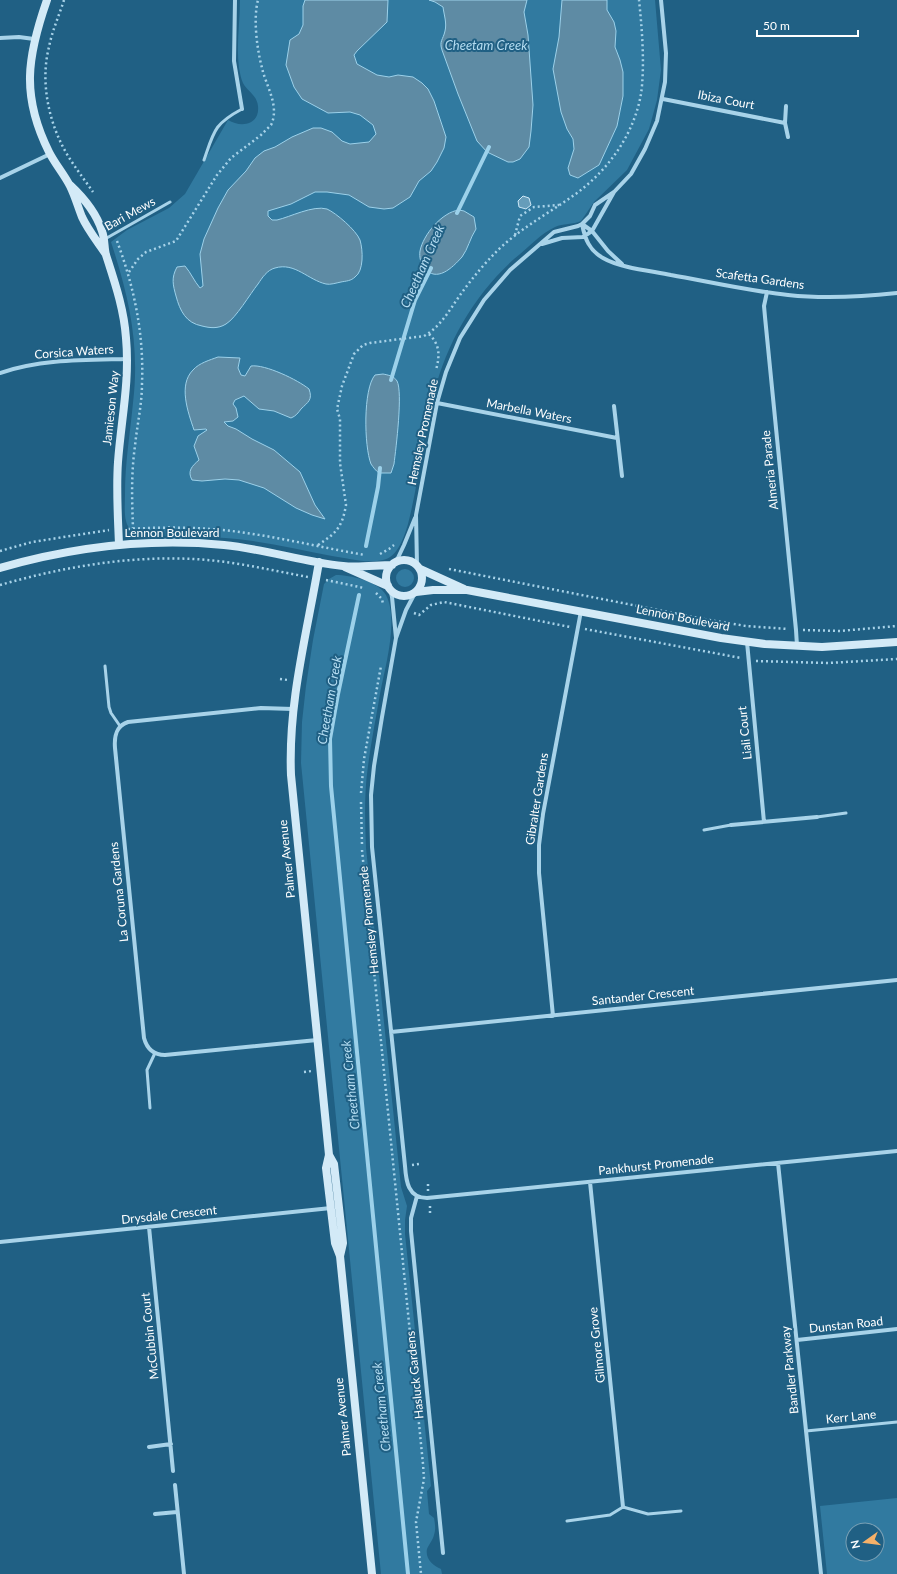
<svg xmlns="http://www.w3.org/2000/svg" width="897" height="1574" font-family="Lato,sans-serif">
  <style>
    .green { fill: #317aa0; fill-rule: evenodd }
    .water { fill: #5e8ba4; stroke: #9cd1ea }
    .lines { fill: none; stroke-linecap: round; stroke-linejoin: round }
    .stream { stroke: #9cd1ea; stroke-width: 4 }
    .building { fill: #669dba; stroke: #cde8f7 }
    .path { stroke: #a8d3e9; stroke-width: 2.5; stroke-dasharray: 2 3; stroke-linecap: butt }
    .lane { stroke: #a8d3e9; stroke-width: 3 }
    .street { stroke: #a8d3e9; stroke-width: 4 }
    .secondary { stroke: #d3eaf7; stroke-width: 8 }
    .labels { text-anchor: middle; stroke-width: 4; stroke-linejoin: round; paint-order: stroke }
    .street-label { font-size: 12px; fill: #fff; stroke: #206084 }
    .water-label { font-size: 13px; font-style: italic; fill: #b4dcf1; stroke: #206084 }
  </style>
  <rect width="100%" height="100%" fill="#206084"/>
  <!-- green -->
  <path class="green" d="M240,0H655L661,70L657,100L649,129L627,170L594,202L581,221C573,225 563,223 555,227C540,234 527,249 514,259C475,294 447,342 434,393C423,436 419,481 408,524C404,537 398,557 383,560C367,564 347,558 332,556C306,551 280,545 253,541C217,536 180,536 143,536C135,534 128,530 126,521C124,513 125,503 125,494C125,463 130,434 133,403C140,345 129,297 111,242L127,230L169,208L185,194L228,120C241,128 260,125 258,106C257,95 247,91 243,83C241,79 240,73 239,68C236,45 240,23 240,0Z
    M396 578a9 9 0 1 1 18 0a9 9 0 1 1-18 0Z
    M336,575C350,575 378,581 386,595C399,620 385,667 380,694C376,718 371,742 368,766C364,793 365,821 366,848L401,1187L407,1206L405,1220V1234L431,1486L427,1491L429,1514L434,1518C435,1524 436,1529 434,1535C433,1540 429,1544 427,1549C425,1559 433,1566 441,1569L442,1574H381L301,763L302,722L306,686L313,640L324,584L329,579Z
    M897,1498V1574H827L820,1506ZM853,1530H877V1554H853Z"/>
  <!-- water -->
  <path class="water" d="M305,0H388L387,22L357,51L354,55L357,64L377,75L389,77L398,75L413,77L422,83L428,89L434,101L446,137L444,148L437,162L431,171L419,181L410,197L393,208L384,209L369,207L349,195L327,192H315L291,204L268,211V216L272,220H277C290,217 313,205 327,209C336,213 356,230 360,240C363,250 364,271 355,277C351,281 346,281 341,282C336,283 330,285 326,284C308,280 295,262 275,268C267,270 262,278 258,284C250,294 236,318 226,324C218,329 210,328 202,326C186,323 180,311 176,296C173,285 171,278 177,267L185,266C191,273 194,281 200,288L203,286L200,254L204,239L218,208L228,190L246,171L255,158L264,151L275,147L292,137L313,128H321L332,132L342,141L350,144L369,142L376,134L373,125L360,115L350,112L328,113L302,99L294,87L286,65L290,40L299,34L303,25V6Z
    M429,0H527L524,12L528,35L533,105L531,131L529,147L520,159L513,162H508L487,152L477,141L458,94L442,50C439,41 443,40 445,31C447,23 444,15 443,7L435,2Z
    M562,0H607V10L614,22L616,31L615,47L620,60L623,72V96L617,126L600,163L599,165L578,178L570,175L568,168L574,149L573,139L567,129L561,112L553,69L559,37Z
    M459,210L464,211L474,217L476,229C470,238 468,249 462,257C452,268 437,283 424,268C421,264 419,257 420,251C423,235 442,212 459,210Z
    M218,357L240,358L238,368L241,375L245,376L251,366C265,364 298,380 309,389C313,400 308,402 301,409C298,413 296,416 291,418L274,411L259,409L244,396L235,400L233,404L236,408L238,417L233,421L224,422L228,426L236,429L252,439L274,450L300,472L315,505L325,519L312,515L296,508L264,488L239,480L225,479L202,481L192,480C187,471 192,466 199,460L194,446L198,436L207,430L206,429L194,430C188,412 178,385 193,370C199,363 210,360 218,357Z
    M383,374C388,375 394,376 397,381C403,392 396,448 394,464L391,473H379C376,471 373,467 371,464C364,446 363,389 375,375Z"/>
  <g class="lines">
    <!-- stream -->
    <path class="stream" d="M457,213L489,147
      M391,380L415,300L431,268
      M366,546L378,487L380,468
      M359,595L338,694L330,739L331,786L408,1574"/>
  </g>
  <!-- building -->
  <path class="building" d="M523,196L529,198L531,205L526,209L519,207L518,201Z"/>
  <g class="lines">
    <!-- path -->
    <path class="path" d="M64,0C59,16 52,31 49,47C41,78 47,114 61,143C69,160 82,176 93,192
      M515,235L520,216L534,207L559,205
      M117,241C134,287 144,333 142,383C142,405 137,425 135,446C131,474 132,501 133,528
      M129,272L138,259L146,252L176,241L217,175L231,158L261,135L271,125C280,106 266,86 262,68C257,49 253,19 258,0
      M429,334C440,345 440,355 436,370
      M128,529C160,527 192,527 223,530C271,535 318,547 365,555
      M318,545C336,533 342,528 346,505L340,463V419L337,409L342,386L354,354L363,345L370,343L424,336C442,326 451,307 463,291C474,276 486,262 498,250C522,227 551,212 577,193C609,169 634,134 641,94C645,66 642,28 639,0
      M0,551L32,542L109,530
      M380,554L389,549L394,545
      M449,569L709,620L746,626L788,629
      M326,580L364,588
      M0,585C73,564 151,552 226,562C254,566 281,572 308,577
      M376,593L382,599L383,604
      M414,613L419,615L431,605L444,602L570,627
      M585,629L741,658
      M803,630L840,631L897,626
      M756,661L828,663L897,659
      M280,679L288,680
      M361,793L364,759L381,666
      M361,802L362,845
      M362,850L423,1464L424,1479L416,1522L421,1574
      M304,1072L312,1071
      M412,1165L419,1164
      M428,1184V1191
      M430,1206V1213"/>
    <!-- lane -->
    <path class="lane" d="M204,160C214,131 214,124 242,109
      M105,239L170,202
      M105,666L109,707L111,713L120,726
      M817,817L846,813
      M704,830L731,825
      M150,1108L147,1070L155,1053
      M806,1431L897,1422
      M567,1521L610,1515L623,1507L648,1514L681,1511"/>
    <!-- street -->
    <path class="street" d="M235,0L234,61L242,109
      M0,38L19,37L34,39
      M663,99L785,123
      M786,106L785,123L788,137
      M0,178L50,154
      M582,224C585,239 589,250 603,258C620,268 652,271 671,275C710,282 749,291 788,295C824,299 861,297 897,293
      M582,224L592,231L608,251L622,264
      M542,244L562,238L583,237L592,231L614,192L631,174L645,149L657,121L665,82L666,53L661,0
      M767,292L764,306L765,317L796,630L797,646
      M0,373C41,359 84,360 127,359
      M437,403L617,438
      M614,406L622,476
      M396,562L404,545L415,518
      M417,565L416,515L437,403L446,372L460,338L484,300L510,270L554,232L578,226L582,224L590,216L595,205L614,192
      M390,589L392,597L396,638
      M415,593L406,610L396,638L382,717L374,766L371,795L372,847L405,1166C406,1181 408,1198 427,1198L897,1151
      M747,642L764,822
      M293,709L261,708L128,722C116,726 114,736 115,748L144,1038C147,1049 154,1055 165,1055L317,1040
      M731,825L817,817
      M553,1016L539,873V845L543,814L581,611
      M391,1032L897,980
      M778,1163L821,1574
      M590,1182L623,1507
      M417,1196L411,1218V1231L443,1553
      M149,1227L173,1471
      M0,1242L331,1208
      M797,1340L897,1329
      M149,1447L171,1444
      M175,1485L184,1574
      M155,1514L177,1512"/>
    <!-- secondary -->
    <path class="secondary" d="M47,0C27,57 21,96 49,152C55,164 64,174 70,186C75,196 78,207 82,217C88,230 97,241 105,253
      M70,185C84,198 96,212 102,231C105,239 104,248 106,255C115,283 124,309 126,338C130,382 121,420 118,462C116,490 118,517 119,545
      M386 578a18 18 0 1 1 36 0a18 18 0 1 1-36 0Z
      M319,562C307,633 288,702 291,775L329,1155L326,1168L335,1243L340,1256L372,1574
      M345,567L388,586
      M0,568C73,547 149,538 224,545C265,549 303,562 343,566C358,568 377,565 392,565
      M420,569L464,589
      M416,592L433,590H467L721,638L765,644L822,647L897,642
      M329,1155L334,1164L343,1243L340,1256"/>
  </g>
  <g class="labels">
    <!-- street labels -->
    <g class="street-label">
      <text transform="translate(726 100) rotate(11)" y="4">Ibiza Court</text>
      <text transform="translate(130 214) rotate(-29)" y="4">Bari Mews</text>
      <text transform="translate(760 279) rotate(8)" y="4">Scafetta Gardens</text>
      <text transform="translate(74 352) rotate(-4)" y="4">Corsica Waters</text>
      <text transform="translate(111 408) rotate(-84)" y="4">Jamieson Way</text>
      <text transform="translate(529 411) rotate(11)" y="4">Marbella Waters</text>
      <text transform="translate(423 432) rotate(-78)" y="4">Hemsley Promenade</text>
      <text transform="translate(770 470) rotate(-96)" y="4">Almeria Parade</text>
      <text x="172" y="537">Lennon Boulevard</text>
      <text transform="translate(683 618) rotate(11)" y="4">Lennon Boulevard</text>
      <text transform="translate(745 733) rotate(-96)" y="4">Liali Court</text>
      <text transform="translate(537 799) rotate(-81)" y="4">Gibralter Gardens</text>
      <text transform="translate(287 859) rotate(-96)" y="4">Palmer Avenue</text>
      <text transform="translate(119 892) rotate(-96)" y="4">La Coruna Gardens</text>
      <text transform="translate(369 920) rotate(-96)" y="4">Hemsley Promenade</text>
      <text transform="translate(643 996) rotate(-6)" y="4">Santander Crescent</text>
      <text transform="translate(656 1165) rotate(-6)" y="4">Pankhurst Promenade</text>
      <text transform="translate(169 1215) rotate(-6)" y="4">Drysdale Crescent</text>
      <text transform="translate(846 1325) rotate(-6)" y="4">Dunstan Road</text>
      <text transform="translate(150 1336) rotate(-96)" y="4">McCubbin Court</text>
      <text transform="translate(597 1345) rotate(-96)" y="4">Gilmore Grove</text>
      <text transform="translate(790 1370) rotate(-96)" y="4">Bandler Parkway</text>
      <text transform="translate(415 1375) rotate(-96)" y="4">Hasluck Gardens</text>
      <text transform="translate(343 1417) rotate(-96)" y="4">Palmer Avenue</text>
      <text transform="translate(851 1417) rotate(-6)" y="4">Kerr Lane</text>
    </g>
    <!-- water labels -->
    <g class="water-label">
      <text x="486" y="50">Cheetam Creek</text>
      <text transform="translate(422 266) rotate(-66)" y="5">Cheetham Creek</text>
      <text transform="translate(329 700) rotate(-80)" y="5">Cheetham Creek</text>
      <text transform="translate(350 1085) rotate(-96)" y="5">Cheetham Creek</text>
      <text transform="translate(381 1407) rotate(-96)" y="5">Cheetham Creek</text>
    </g>
  </g>
  <!-- north arrow -->
  <g transform="translate(865 1542) rotate(256)"><circle r="19" fill="#206084" stroke="#79a0b5"/>
  <path d="M0-3L7 15L0 10L-7 15Z" fill="#f6b169"/>
  <text y="-6" font-size="11" font-weight="bold" text-anchor="middle" fill="#ffffff">N</text>
  </g>
  <!-- scale -->
  <path d="M757 30v6h101v-6" fill="none" stroke="#ffffff" stroke-width="2"/>
  <text x="763" y="30" font-size="12" fill="#ffffff" stroke="#206084" stroke-width="3" paint-order="stroke">50 m</text>
</svg>
